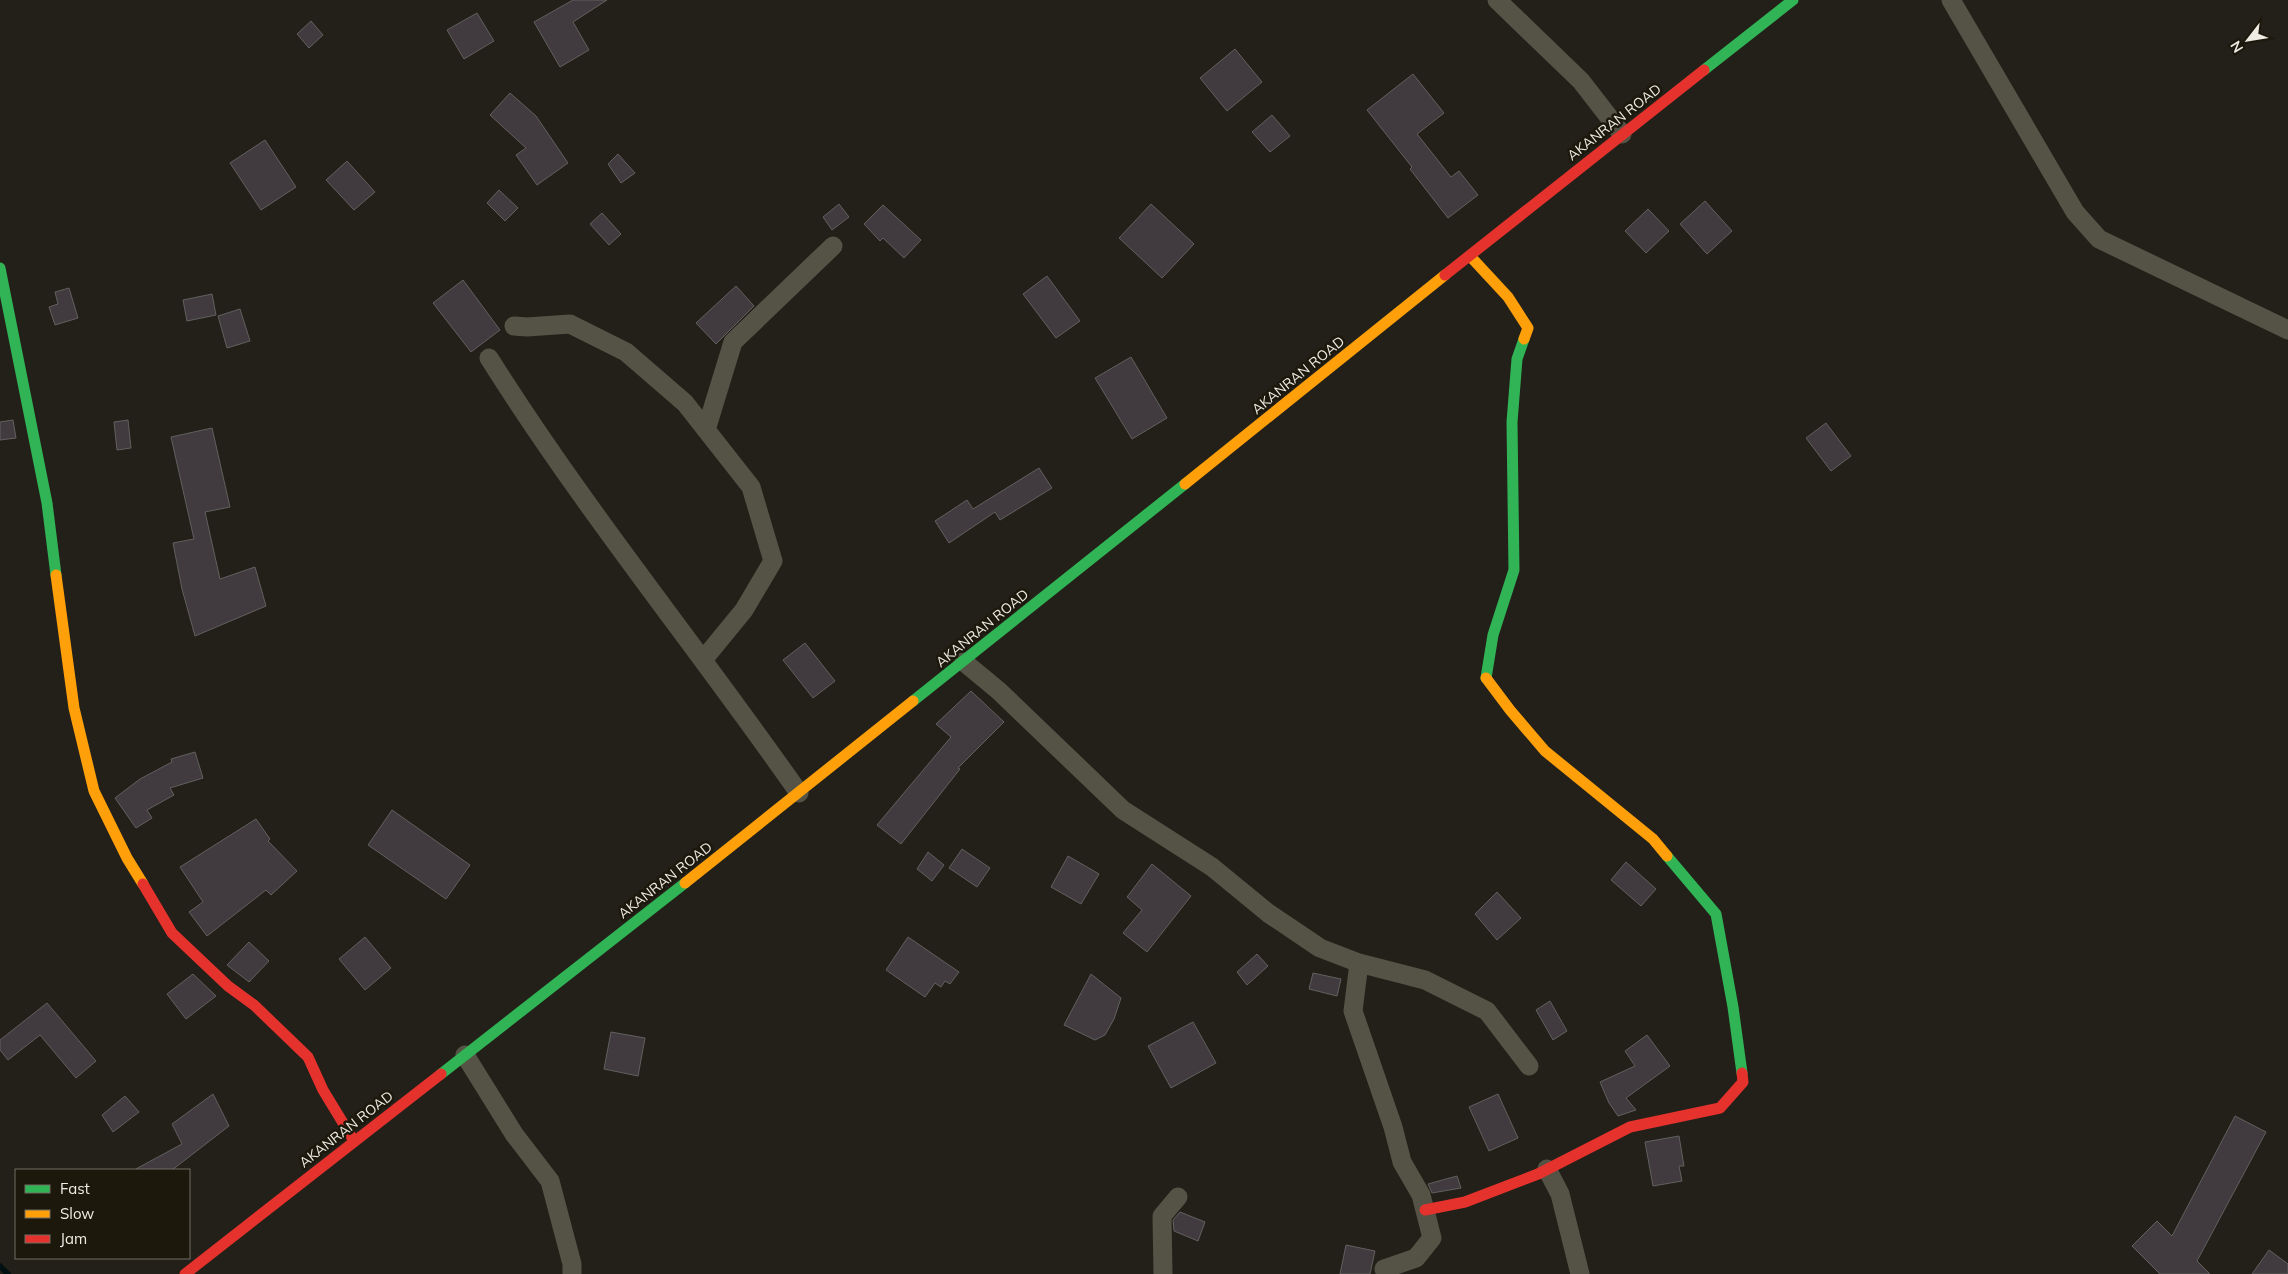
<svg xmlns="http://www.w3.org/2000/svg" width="2288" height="1274" font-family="Mulish,sans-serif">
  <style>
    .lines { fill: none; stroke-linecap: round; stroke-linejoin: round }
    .stream { stroke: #031012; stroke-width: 5.5 }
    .building { fill: #413b40; stroke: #62605f }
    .street { stroke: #555346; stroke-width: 19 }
    .fast { stroke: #30b455; stroke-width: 11 }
    .slow { stroke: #ff9f0a; stroke-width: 11 }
    .jam { stroke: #e5322d; stroke-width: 11 }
    .labels { text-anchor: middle; stroke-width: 5; stroke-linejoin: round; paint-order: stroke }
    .street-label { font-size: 14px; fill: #efece4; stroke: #1c180c }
  </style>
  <rect width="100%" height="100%" fill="#222019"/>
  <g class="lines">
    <!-- stream -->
    <path class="stream" d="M0,1266L8,1274"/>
  </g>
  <!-- building -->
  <path class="building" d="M573,0H607L573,22L589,50L560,67L534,22Z
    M477,13L494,41L464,59L447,30Z
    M311,21L323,35L309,48L297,34Z
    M1235,49L1262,82L1227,111L1200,78Z
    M1413,74L1444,113L1417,134L1451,177L1459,171L1478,195L1448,218L1410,169L1412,167L1367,110Z
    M510,93L536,116L568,163L537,185L516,155L526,148L490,115Z
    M1272,115L1290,136L1270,152L1252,132Z
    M265,140L296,187L261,210L230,163Z
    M618,154L635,173L621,183L608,164Z
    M347,161L375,192L354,210L326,180Z
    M499,190L518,208L505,221L487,203Z
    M1705,201L1732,231L1707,254L1680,224Z
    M839,204L849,217L832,230L823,217Z
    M1151,204L1194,244L1162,278L1119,238Z
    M883,205L921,240L904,258L883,238L880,241L864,224Z
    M1648,209L1669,231L1646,253L1625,231Z
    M602,213L621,234L609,245L590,224Z
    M1047,276L1080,321L1056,338L1023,294Z
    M463,280L500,330L471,352L433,303Z
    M736,286L754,306L716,344L696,323Z
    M69,288L78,318L55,325L49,307L58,304L55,292Z
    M212,294L216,315L187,321L183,300Z
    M240,309L250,341L227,348L218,316Z
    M1131,357L1167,418L1132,439L1095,378Z
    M13,420L16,438L0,440V422Z
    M128,420L131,448L117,450L114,422Z
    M1826,423L1851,456L1831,471L1806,438Z
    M212,428L230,507L205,512L220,579L255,567L266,606L195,636L182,589L173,543L194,539L171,437Z
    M1039,468L1052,488L1000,520L995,512L949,543L935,521L967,500L973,509Z
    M805,643L835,681L813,698L783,660Z
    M971,691L1004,722L958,768L960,769L901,844L877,825L951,737L936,724Z
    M195,752L203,778L170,788L174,795L147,810L152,818L136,828L115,798L140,779L172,762L171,759Z
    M392,810L470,865L446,899L368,845Z
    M256,819L270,839L268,841L297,871L271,895L266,890L207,936L189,912L203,902L180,867Z
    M962,849L990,868L977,887L949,868Z
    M928,852L944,865L932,881L917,869Z
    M1068,856L1099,874L1081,904L1051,887Z
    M1626,862L1656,889L1641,906L1611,880Z
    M1152,864L1191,896L1147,952L1123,933L1142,910L1127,897Z
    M1497,892L1521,918L1497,940L1475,914Z
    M365,937L391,968L365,990L339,959Z
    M908,937L959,972L950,984L945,981L941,987L935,983L925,997L886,970Z
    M249,942L269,961L249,982L227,965Z
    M1257,954L1268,966L1247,985L1237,972Z
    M1313,973L1341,979L1337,996L1309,989Z
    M193,974L216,996L186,1019L167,994Z
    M1091,974L1121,998L1114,1019L1105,1035L1095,1040L1064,1025Z
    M1550,1001L1567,1031L1553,1040L1536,1010Z
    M47,1003L96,1061L76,1078L40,1035L8,1060L0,1050V1040Z
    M1193,1022L1216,1063L1171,1088L1148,1046Z
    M611,1032L645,1038L638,1076L604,1069Z
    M1647,1035L1670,1066L1626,1098L1636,1110L1618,1116L1609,1103L1600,1082L1635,1066L1625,1051Z
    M213,1094L229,1126L172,1170H134L182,1144L172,1124Z
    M1498,1094L1518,1138L1489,1151L1469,1107Z
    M125,1096L139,1112L113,1132L102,1115Z
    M2235,1116L2266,1132L2197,1261L2210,1274H2160L2132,1246L2157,1221L2172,1236Z
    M1679,1136L1684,1166H1679L1682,1181L1653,1186L1645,1142Z
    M1457,1176L1461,1188L1432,1193L1428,1184Z
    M1180,1212L1205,1222L1198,1241L1174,1231L1173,1220Z
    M1346,1245L1375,1251L1370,1274H1340Z
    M2269,1250L2288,1264V1274H2252Z"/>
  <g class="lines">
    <!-- street -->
    <path class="street" d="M1497,0L1581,81L1622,134
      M1951,0L2075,212L2099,239L2288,330
      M514,326L527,327L570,324L626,352L685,403L751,487L773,561L744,610L703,660
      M489,358C584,509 697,647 799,793
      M706,430L733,342L833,246
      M964,662L999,691L1123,810L1212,867L1268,913L1320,948L1359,963L1425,980L1487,1011L1529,1066
      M1359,963L1353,1011L1393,1127L1402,1162L1421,1195L1432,1238L1416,1258L1384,1269
      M465,1055L514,1134L550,1181L572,1264V1274
      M1547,1169L1560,1194L1580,1274
      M1163,1274L1162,1216L1178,1197"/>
    <!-- fast -->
    <path class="fast" d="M1704,70L1793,0
      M0,268L47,503L56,575
      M1486,678L1493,635L1514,570L1512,422L1517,359L1524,339
      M913,701L1185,484
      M1667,856L1716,914L1733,1007L1742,1073
      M441,1074L685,883"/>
    <!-- slow -->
    <path class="slow" d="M1470,256L1508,297L1528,328L1524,339
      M1185,484L1445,275
      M56,575L74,708L94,791L127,858L143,884
      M1486,678L1510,710L1545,751L1653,839L1667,856
      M685,883L913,701"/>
    <!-- jam -->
    <path class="jam" d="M1445,275L1704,70
      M143,884L172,933L228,986L254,1005L308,1057L323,1090L354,1141
      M1425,1210L1465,1202L1538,1174L1630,1127L1720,1108L1743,1082L1742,1073
      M185,1274L441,1074"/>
  </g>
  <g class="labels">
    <!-- street labels -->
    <g class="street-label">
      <text transform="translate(1614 122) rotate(-38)" y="5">AKANRAN ROAD</text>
      <text transform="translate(1298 375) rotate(-39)" y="5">AKANRAN ROAD</text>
      <text transform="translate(982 628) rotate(-39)" y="5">AKANRAN ROAD</text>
      <text transform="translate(665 880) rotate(-38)" y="5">AKANRAN ROAD</text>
      <text transform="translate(346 1129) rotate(-38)" y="5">AKANRAN ROAD</text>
    </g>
  </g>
  <!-- legend -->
  <rect x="15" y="1169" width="175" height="90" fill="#1c180c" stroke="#706d62"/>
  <rect x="25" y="1185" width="25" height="8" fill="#30b455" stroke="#706d62"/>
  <text x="60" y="1194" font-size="15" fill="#efece4">Fast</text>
  <rect x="25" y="1210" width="25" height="8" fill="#ff9f0a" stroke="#706d62"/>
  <text x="60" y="1219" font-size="15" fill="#efece4">Slow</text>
  <rect x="25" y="1235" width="25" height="8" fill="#e5322d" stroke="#706d62"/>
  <text x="60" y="1244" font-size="15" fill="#efece4">Jam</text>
  <!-- north arrow -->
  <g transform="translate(2248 40) rotate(239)" stroke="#1c180c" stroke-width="4" paint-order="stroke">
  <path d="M0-4L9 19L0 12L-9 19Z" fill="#efece4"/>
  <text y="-8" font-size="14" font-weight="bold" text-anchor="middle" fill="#efece4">N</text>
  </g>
</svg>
